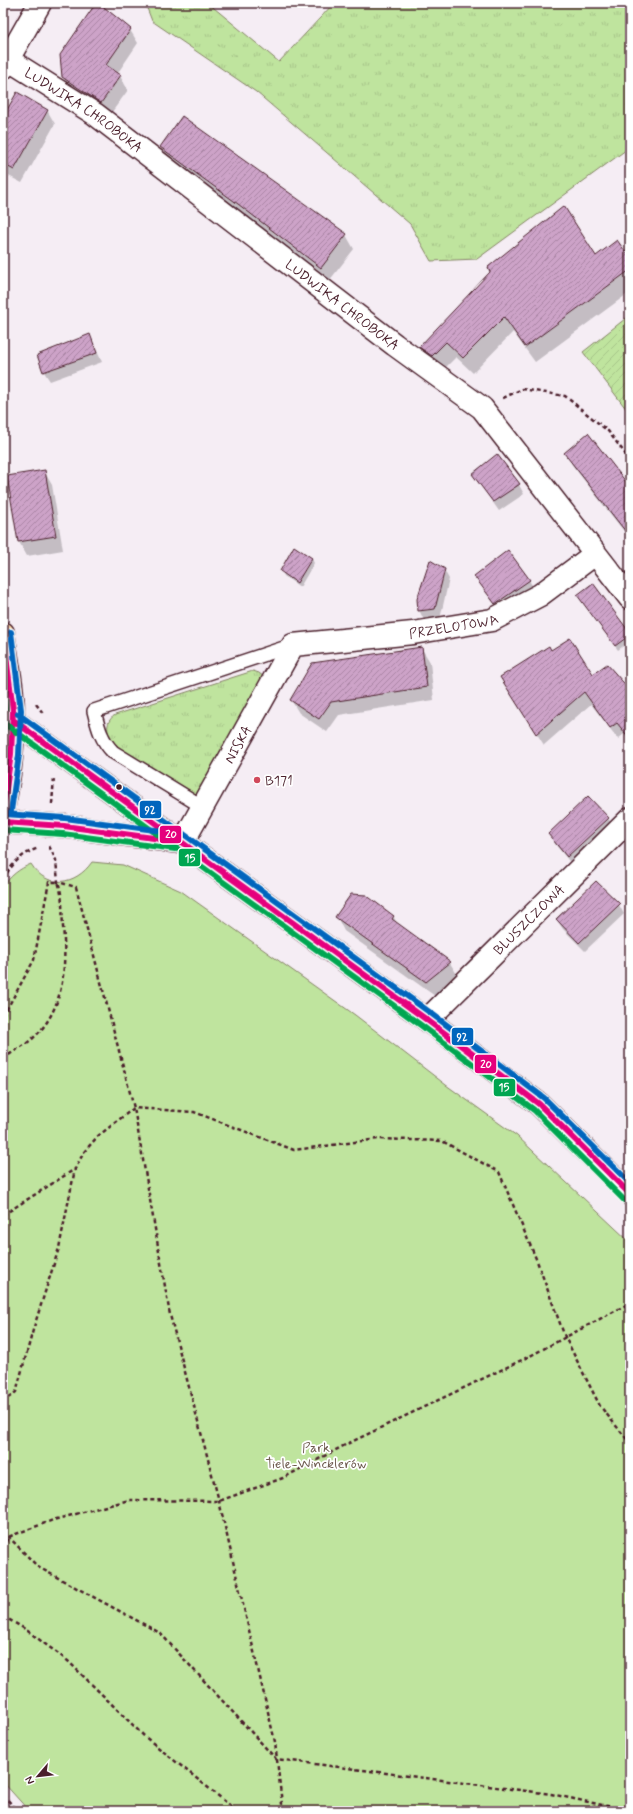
<svg xmlns="http://www.w3.org/2000/svg" width="633" height="1814" font-family="Mynerve,sans-serif">
  <style>
    .grass { fill: url(#grass-tufts); stroke: #848264 }
    .park { fill: #bfe49e; stroke: #848264 }
    .garden { fill: url(#garden-furrows); stroke: #848264 }
    .shadow { fill: #0003 }
    .building { fill: url(#building-hatch); stroke: #4a1f2b }
    .lines { fill: none; stroke-linecap: round; stroke-linejoin: round }
    .service-casing { stroke: #4a1f2b; stroke-width: 16 }
    .minor-casing { stroke: #4a1f2b; stroke-width: 25 }
    .tertiary-casing { stroke: #4a1f2b; stroke-width: 25 }
    .primary-casing { stroke: #4a1f2b; stroke-width: 25 }
    .path { stroke: #4a1f2b; stroke-width: 2.5; stroke-dasharray: 4 3; stroke-linecap: butt }
    .service { stroke: #fff; stroke-width: 13 }
    .minor { stroke: #fff; stroke-width: 22 }
    .tertiary { stroke: #fff; stroke-width: 22 }
    .primary { stroke: #fddcac; stroke-width: 22 }
    .bus-1-casing { stroke: #fff; stroke-width: 9 }
    .bus-2-casing { stroke: #fff; stroke-width: 9 }
    .bus-3-casing { stroke: #fff; stroke-width: 9 }
    .bus-1 { stroke: #e5007d; stroke-width: 6 }
    .bus-2 { stroke: #00a651; stroke-width: 6 }
    .bus-3 { stroke: #0065bd; stroke-width: 6 }
    .poi-dot { fill: #d1495b; stroke: #fff; stroke-width: 1.5 }
    .bus-dot { fill: #4a1f2b; stroke: #fff; stroke-width: 1.5 }
    .labels { text-anchor: middle; stroke-width: 3.5; stroke-linejoin: round; paint-order: stroke }
    .street-label { font-size: 14px; fill: #4a1f2b; stroke: #fff }
    .poi-label { font-size: 14px; fill: #4a1f2b; stroke: #fff; text-anchor: start }
    .park-label { font-size: 14px; fill: #6d5a4e; stroke: #fff }
    .line-badge { stroke: #fff; stroke-width: 1.5 }
    .badge-label { font-size: 11px; text-anchor: middle; font-weight: bold; fill: #fff }
  </style>
  <defs>
    <pattern id="grass-tufts" width="24" height="20" patternUnits="userSpaceOnUse"><rect width="24" height="20" fill="#bfe49e"/><path d="M3 7l-1-3M5 7V3M7 7l1-3M15 17l-1-3M17 17v-4M19 17l1-3" fill="none" stroke="#a6c388"/></pattern>
    <pattern id="garden-furrows" width="10" height="10" patternUnits="userSpaceOnUse"><rect width="10" height="10" fill="#bfe49e"/><path d="M-1 1l2-2M0 10L10 0M9 11l2-2" fill="none" stroke="#a6c388"/></pattern>
    <pattern id="building-hatch" width="6" height="6" patternUnits="userSpaceOnUse"><rect width="6" height="6" fill="#cda3c8"/><path d="M-1 1l2-2M0 6l6-6M5 7l2-2" fill="none" stroke="#a884a3"/></pattern>
  </defs>
  <rect width="100%" height="100%" fill="#f5edf4"/>
  <filter id="ink" filterUnits="userSpaceOnUse"><feTurbulence type="fractalNoise" baseFrequency=".025" numOctaves="2"/><feDisplacementMap in="SourceGraphic" scale="8" xChannelSelector="R" yChannelSelector="G"/><feConvolveMatrix kernelMatrix="1 2 1 2 8 2 1 2 1" color-interpolation-filters="sRGB"/></filter>
  <g filter="url(#ink)">
    <!-- grass -->
    <path class="grass" d="M145,3H208L279,62L334,3H630V147L477,259L431,261L410,224L256,92L152,21Z
      M253,671L259,673L264,677L197,794L192,793L114,746C108,736 103,723 115,715Z"/>
    <!-- park -->
    <path class="park" d="M92,862L123,865L181,891L355,1015L446,1085L517,1136L630,1242V1811H29L3,1782V887C10,876 19,869 31,864C47,890 76,885 92,862Z"/>
    <!-- garden -->
    <path class="garden" d="M630,315V414L583,352Z"/>
    <!-- shadow -->
    <path class="shadow" d="M97,3L130,30L138,43L117,74L120,76L128,90L109,116L71,91L63,77Z
      M47,110L55,124L22,183L3,173V119Z
      M161,147L346,235L354,249L329,281L169,161Z
      M595,257L630,260V292L535,362L513,332L473,373L456,357L441,372L429,363L420,347Z
      M90,336L102,362L50,381L44,372L39,355Z
      M565,453L630,488V539L573,466Z
      M44,471L52,485L63,550L27,556L19,542L8,477Z
      M473,474L519,485L524,494L499,511Z
      M312,559L314,563L300,587L284,576L282,571Z
      M444,570L449,579L440,619L424,620L419,610Z
      M475,576L529,580L534,589L501,613Z
      M581,599L630,635V641L618,650Z
      M422,649L430,662L434,700L339,715L327,732L299,713L291,700Z
      M550,651L593,675L627,689L630,686V741L624,734L618,739L591,704L544,745L509,690Z
      M608,818L614,828L573,866L555,844L549,834Z
      M619,905L624,914L585,951L563,929L557,920Z
      M393,916L398,925L450,963L458,976L435,996L344,931L337,917Z"/>
    <!-- building -->
    <path class="building" d="M96,3H99L131,29L106,65L121,75L101,103L62,77L60,55Z
      M17,92L48,110L14,170L3,164V117Z
      M182,116L347,234L321,268L238,204L160,147Z
      M564,206L596,256L617,240L630,258V270L525,347L504,317L463,358L446,342L432,356L419,347L490,272L488,267Z
      M90,334L97,353L43,372L37,355Z
      M588,433L630,487V537L564,453Z
      M497,454L520,484L493,502L472,474Z
      M45,470L56,536L18,542L7,476Z
      M294,546L312,558L297,583L280,571Z
      M508,550L530,580L495,604L474,576Z
      M430,560L445,569L435,609L418,611L417,599Z
      M593,583L630,633V635L615,646L577,595Z
      M570,638L593,674L607,664L630,690V739L617,723L610,728L584,692L536,734L500,677L549,646L551,650Z
      M422,647L427,687L331,702L319,719L290,700L312,663Z
      M588,796L609,818L567,857L548,834Z
      M596,881L620,904L579,943L556,919Z
      M351,894L366,895L394,916L392,919L451,962L426,982L335,917Z"/>
    <g class="lines">
      <!-- service casing -->
      <g class="service-casing">
        <path id="service" d="M203,807L113,752C101,740 98,727 94,711L293,645"/>
      </g>
      <!-- minor casing -->
      <g class="minor-casing">
        <g id="minor">
          <path id="s1" d="M9,60L95,114L395,345L482,408L630,598"/>
          <path d="M3,68L40,3"/>
          <path id="s2" d="M183,842L293,645L413,633L492,620L540,595L595,554"/>
          <path id="s3" d="M427,1020L630,819"/>
        </g>
      </g>
      <!-- tertiary casing -->
      <g class="tertiary-casing">
        <path id="tertiary" d="M13,720L427,1020L539,1104L630,1194
          M3,822L64,826L180,842"/>
      </g>
      <!-- primary casing -->
      <g class="primary-casing">
        <path id="primary" d="M3,633C7,662 14,691 13,721C13,751 9,780 3,809"/>
      </g>
      <!-- path -->
      <path class="path" d="M503,398L522,389L565,396L608,431L630,460
        M36,704L43,713
        M52,804L54,777
        M49,846L56,860L58,882L76,887L134,1108L170,1315L219,1501L275,1742L282,1804L280,1811
        M3,879C12,864 22,853 39,848
        M3,1016L34,960L49,882H58C63,895 62,912 63,927C67,967 64,1012 31,1040C22,1047 12,1052 3,1059
        M3,1215L75,1169
        M3,1402L16,1392L33,1330L59,1248L75,1169L84,1152L98,1136L134,1108L194,1112L294,1150L378,1139L442,1141L499,1172L537,1261L565,1337L600,1406L630,1443
        M3,1531L38,1567L160,1633L276,1759L551,1794L630,1811
        M3,1549L8,1537L53,1520L129,1500L219,1501L283,1478L347,1444L530,1356L630,1303
        M3,1616L25,1629L68,1661L144,1736L237,1811
        M3,1795L18,1811
        M3,1805L8,1800"/>
      <!-- service -->
      <use href="#service" class="service"/>
      <!-- minor -->
      <use href="#minor" class="minor"/>
      <!-- tertiary -->
      <use href="#tertiary" class="tertiary"/>
      <!-- primary -->
      <use href="#primary" class="primary"/>
      <!-- bus-1 casing -->
      <g class="bus-1-casing">
        <path id="bus-1" d="M3,633L13,710L11,754L3,809
          M13,720L427,1020L539,1104L630,1194
          M3,822L64,826L176,841"/>
      </g>
      <!-- bus-2 casing -->
      <g class="bus-2-casing">
        <path id="bus-2" d="M3,686L5,710L3,758
          M8,726L422,1026L534,1110L624,1200
          M3,830L63,834L175,849"/>
      </g>
      <!-- bus-3 casing -->
      <g class="bus-3-casing">
        <path id="bus-3" d="M18,714L432,1014L544,1098L630,1183
          M11,811L19,755L21,710L11,632
          M4,814L65,818L177,833"/>
      </g>
      <!-- bus-1 -->
      <use href="#bus-1" class="bus-1"/>
      <!-- bus-2 -->
      <use href="#bus-2" class="bus-2"/>
      <!-- bus-3 -->
      <use href="#bus-3" class="bus-3"/>
    </g>
  </g>
  <!-- markers -->
  <circle class="poi-dot" cx="257" cy="780" r="4"/>
  <circle class="bus-dot" cx="119" cy="787" r="3.5"/>
  <g class="labels">
    <!-- street labels -->
    <g class="street-label">
      <text dy="5" stroke="none"><textPath href="#s1" startOffset="90">LUDWIKA CHROBOKA</textPath></text>
      <text dy="5" stroke="none"><textPath href="#s1" startOffset="414">LUDWIKA CHROBOKA</textPath></text>
      <text dy="5" stroke="none"><textPath href="#s2" startOffset="387">PRZELOTOWA</textPath></text>
      <text dy="5" stroke="none"><textPath href="#s2" startOffset="112">NISKA</textPath></text>
      <text dy="5" stroke="none"><textPath href="#s3" startOffset="143">BLUSZCZOWA</textPath></text>
    </g>
    <!-- poi labels -->
    <g class="poi-label">
      <text x="265" y="785">B171</text>
    </g>
    <!-- park labels -->
    <g class="park-label">
      <text x="316" y="1452">Park<tspan x="316" dy="16">Tiele-Wincklerów</tspan></text>
    </g>
  </g>
  <g class="line-badge">
    <rect x="139" y="800" width="23" height="19" rx="4" fill="#0065bd"/>
    <rect x="159" y="825" width="23" height="19" rx="4" fill="#e5007d"/>
    <rect x="178" y="848" width="23" height="19" rx="4" fill="#00a651"/>
    <rect x="451" y="1027" width="23" height="19" rx="4" fill="#0065bd"/>
    <rect x="474" y="1054" width="23" height="20" rx="4" fill="#e5007d"/>
    <rect x="493" y="1078" width="23" height="19" rx="4" fill="#00a651"/>
  </g>
  <g class="badge-label">
    <text x="150" y="814">92</text>
    <text x="171" y="838">20</text>
    <text x="190" y="862">15</text>
    <text x="462" y="1041">92</text>
    <text x="486" y="1068">20</text>
    <text x="504" y="1091">15</text>
  </g>
  <!-- margin -->
  <rect width="633" height="1814" fill="none" stroke="#fff" stroke-width="16"/>
  <rect x="8" y="8" width="617" height="1798" fill="none" stroke="#4a1f2b" stroke-width="1.5" filter="url(#ink)"/>
  <!-- north arrow -->
  <g transform="translate(38 1776) rotate(242)" stroke="#ffffff" stroke-width="3" paint-order="stroke">
  <path d="M0-3L7 15L0 10L-7 15Z" fill="#4a1f2b"/>
  <text y="-6" font-size="11" font-weight="bold" text-anchor="middle" fill="#4a1f2b">N</text>
  </g>
</svg>
